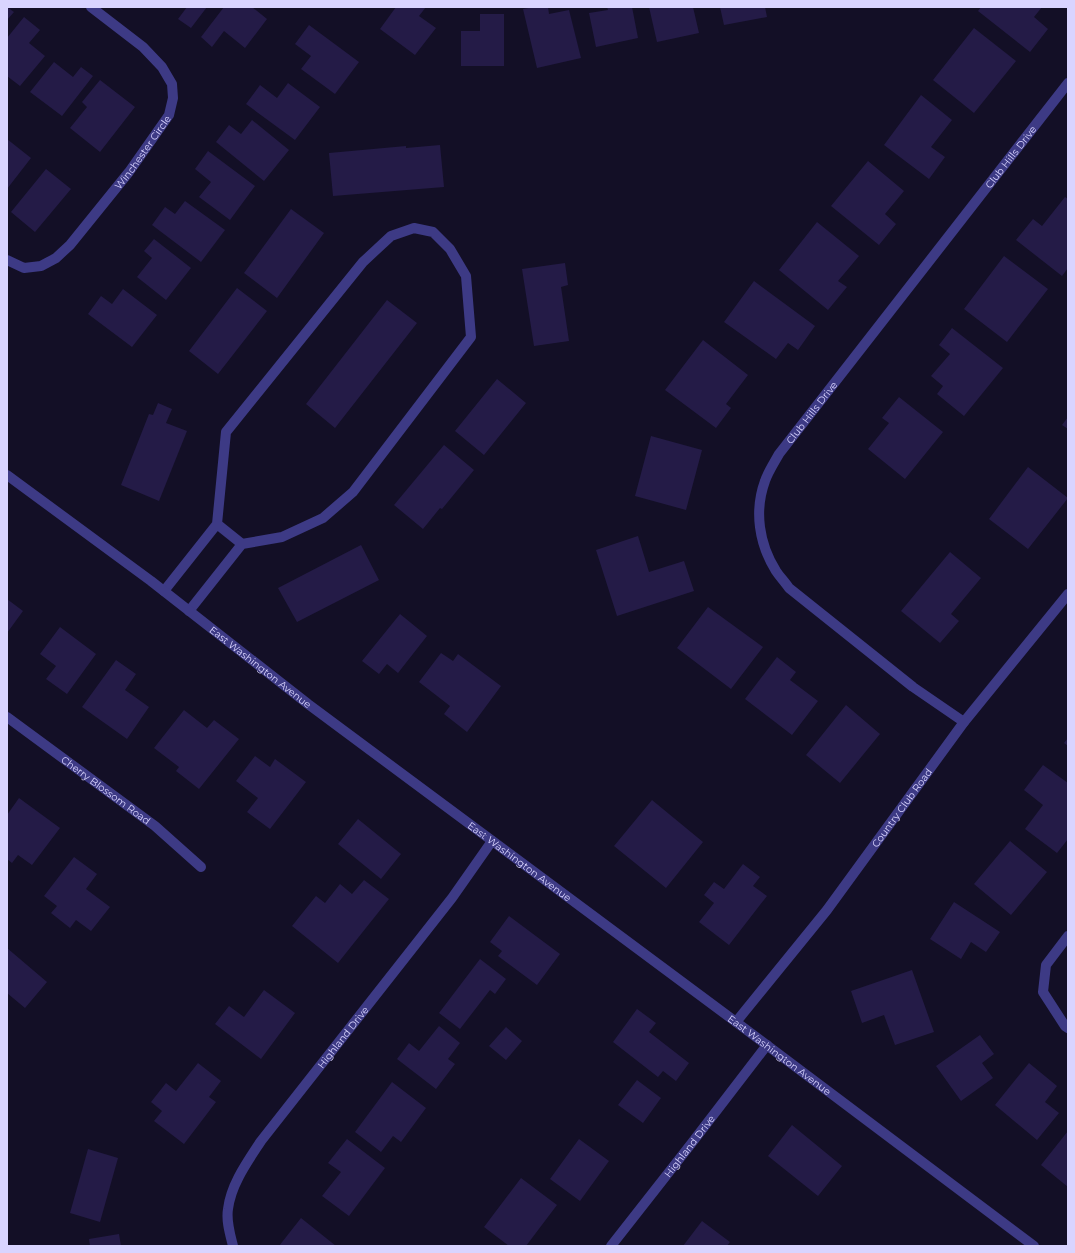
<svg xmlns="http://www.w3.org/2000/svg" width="1075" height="1253" font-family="Montserrat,sans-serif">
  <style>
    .building { fill: #241b47 }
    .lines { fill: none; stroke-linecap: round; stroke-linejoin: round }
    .service { stroke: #3d3a85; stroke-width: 10 }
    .minor { stroke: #3d3a85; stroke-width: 10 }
    .tertiary { stroke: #3d3a85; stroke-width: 10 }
    .labels { text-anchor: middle; stroke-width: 4; stroke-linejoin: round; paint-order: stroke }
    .street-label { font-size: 10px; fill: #d9d4ff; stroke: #130f26 }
  </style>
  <rect width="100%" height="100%" fill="#130f26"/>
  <!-- building -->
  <path class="building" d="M7,7L14,12L7,20Z
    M187,7H207L191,28L178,19Z
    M224,7H252L267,19L245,48L224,31L212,47L201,37Z
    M396,7H426L419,16L436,28L415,55L380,29Z
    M534,7H548L549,14L569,10L581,58L537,68L523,9Z
    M607,7H632L638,38L596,47L589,13L608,10Z
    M649,7H693L699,33L657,42Z
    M720,7H765L767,17L724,25Z
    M981,7H1042L1034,17L1048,29L1030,52L978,11Z
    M480,14H504V66H461V31H480Z
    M24,17L40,30L29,43L45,56L20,86L7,76V38Z
    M309,25L359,62L335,94L301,69L311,56L295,44Z
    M974,28L1016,61L974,113L933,80Z
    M54,62L73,77L81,67L93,76L62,116L30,92Z
    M100,80L135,107L100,152L70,128L87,107L82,102Z
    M288,83L320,107L295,140L246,104L260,85L277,98Z
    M921,95L952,120L931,147L945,157L929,179L884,145Z
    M252,120L289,150L264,181L216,142L229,125L241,134Z
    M7,139L31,158L7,189Z
    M440,145L444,187L333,196L329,153L406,146V148Z
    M208,151L255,186L230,220L199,197L211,182L195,169Z
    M868,161L904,191L885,214L896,224L879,245L831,206Z
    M46,169L71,189L35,232L11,212Z
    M1065,197L1068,199V268L1062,276L1016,240L1033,219L1042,226Z
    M185,201L225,230L201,262L152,225L165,207L175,214Z
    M291,209L324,233L277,298L244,273Z
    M817,222L859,256L838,281L847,287L828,310L779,270Z
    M154,239L191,268L166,300L137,277L152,258L144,251Z
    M1004,256L1048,289L1007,342L964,309Z
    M565,263L568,285L561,287L569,341L534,346L522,269Z
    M754,281L815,326L798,350L788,343L776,359L724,322Z
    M237,288L267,311L218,374L189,351Z
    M123,289L157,315L132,347L88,314L101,296L112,304Z
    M387,300L417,323L335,428L306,404Z
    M952,328L1003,368L964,416L937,394L943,386L931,376L950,354L939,345Z
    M703,340L748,375L726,404L731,408L716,428L665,390Z
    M497,379L526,403L484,455L455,431Z
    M899,397L943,432L905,479L868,449L889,423L882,418Z
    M158,403L172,409L166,423L187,431L159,501L121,485L149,414L153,415Z
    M1068,417V429L1062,425Z
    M651,436L702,450L686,510L635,496Z
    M444,445L474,470L442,509L440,508L423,529L394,505Z
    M1028,467L1068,498L1028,549L989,519Z
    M638,536L649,572L684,561L694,591L617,616L596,550Z
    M361,545L379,580L297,622L278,588Z
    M950,552L981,578L951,614L959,621L940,643L901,611Z
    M7,599L23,611L7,633Z
    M708,607L763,647L731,689L677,648Z
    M400,614L427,636L398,673L387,664L379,674L362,661Z
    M60,627L96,654L67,694L46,679L56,666L40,654Z
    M441,653L453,661L458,654L501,686L467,732L444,714L450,706L419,682Z
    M777,657L796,672L790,680L818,701L792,735L745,699Z
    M116,660L136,674L125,690L149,707L127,739L82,707Z
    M846,705L880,734L840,783L806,755Z
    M184,710L207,728L214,720L239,739L199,789L176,771L179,767L154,748Z
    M1068,738V746L1064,743Z
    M255,756L270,767L275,759L306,782L270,829L247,812L258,798L236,781Z
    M1043,765L1068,783V839L1057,853L1025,829L1043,805L1024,790Z
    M19,798L60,828L32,865L18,855L12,863L7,859V815Z
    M652,800L703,842L666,888L614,846Z
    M358,819L401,854L381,879L338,844Z
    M1010,841L1047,872L1011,915L974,884Z
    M74,857L97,874L86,889L110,907L91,931L76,920L70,928L51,913L57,906L44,896Z
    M743,864L760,877L753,886L767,896L729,945L699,922L714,903L704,895L714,882L724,889Z
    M364,880L389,899L338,963L292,926L316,896L325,903L340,884L352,894Z
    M954,902L1000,932L986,952L971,942L961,959L930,939Z
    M509,916L560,954L537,985L498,956L502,951L490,942Z
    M7,948L47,982L25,1008L7,993Z
    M480,959L506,979L495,994L490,990L460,1029L439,1013Z
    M912,970L934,1032L895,1045L884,1015L862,1023L851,991Z
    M264,990L295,1013L261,1059L215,1024L229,1006L244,1017Z
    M637,1009L656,1023L649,1032L689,1063L676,1081L663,1071L658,1077L613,1042Z
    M439,1026L460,1043L448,1059L455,1064L436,1089L397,1059L409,1043L419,1051Z
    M506,1027L522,1041L506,1060L489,1046Z
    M980,1035L994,1054L982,1063L993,1078L961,1101L936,1066Z
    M198,1063L221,1081L209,1097L216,1102L184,1144L154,1121L162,1111L151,1102L166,1083L176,1091Z
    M1029,1063L1057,1086L1045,1102L1059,1113L1037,1140L995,1105Z
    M637,1080L661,1098L643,1123L618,1105Z
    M392,1082L426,1108L401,1142L393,1136L381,1152L355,1132Z
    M792,1125L842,1166L818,1196L768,1156Z
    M1068,1131V1187L1041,1165Z
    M347,1139L385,1168L349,1216L322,1196L341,1172L328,1163Z
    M579,1139L609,1161L580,1201L550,1179Z
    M88,1149L118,1158L100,1222L70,1213Z
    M521,1178L557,1205L526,1246H509L484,1227Z
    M301,1218L336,1246H279Z
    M702,1221L730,1242L727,1246H683Z
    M119,1234L121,1246H90L89,1239Z"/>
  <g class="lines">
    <!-- service -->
    <path class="service" d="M217,524L242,544
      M164,591L217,524L226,432L363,262L391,236L414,228L433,232L450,249L466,276L471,337L353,492L323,518L282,537L242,544L189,611"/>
    <!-- minor -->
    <g class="minor">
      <path id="s1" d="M7,260L24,268L41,266L56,258L70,245L129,172L169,115L173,98L172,84L162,67L143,47L91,7"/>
      <path id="s2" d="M7,717L155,826L201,867"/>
      <path id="s3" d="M964,722L913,687L789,588C785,582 780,577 776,571C759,544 754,511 765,481C768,472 774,463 779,454L1068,83"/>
      <path d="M1068,936L1046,965L1043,992L1065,1026L1068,1028"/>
      <path id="s4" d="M233,1246C230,1234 226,1221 228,1209C231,1184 248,1161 261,1141L452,898L492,841"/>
      <path id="s5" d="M611,1246L691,1144L767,1045"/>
    </g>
    <!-- tertiary -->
    <g class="tertiary">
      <path id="s6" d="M7,475L151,581L308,704L736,1022L1034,1246"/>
      <path id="s7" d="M736,1022L827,910L964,722L1068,594"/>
    </g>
  </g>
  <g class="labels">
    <!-- street labels -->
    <g class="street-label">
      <text dy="4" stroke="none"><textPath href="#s1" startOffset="190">Winchester Circle</textPath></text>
      <text dy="4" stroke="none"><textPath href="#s3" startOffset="743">Club Hills Drive</textPath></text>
      <text dy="4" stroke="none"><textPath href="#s3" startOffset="419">Club Hills Drive</textPath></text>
      <text dy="4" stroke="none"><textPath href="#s6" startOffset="318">East Washington Avenue</textPath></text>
      <text dy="4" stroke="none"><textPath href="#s2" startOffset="123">Cherry Blossom Road</textPath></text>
      <text dy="4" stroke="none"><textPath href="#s7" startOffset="271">Country Club Road</textPath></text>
      <text dy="4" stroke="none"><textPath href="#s6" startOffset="642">East Washington Avenue</textPath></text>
      <text dy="4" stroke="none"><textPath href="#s4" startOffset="246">Highland Drive</textPath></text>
      <text dy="4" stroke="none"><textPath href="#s6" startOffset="966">East Washington Avenue</textPath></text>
      <text dy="4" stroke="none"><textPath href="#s5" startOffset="127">Highland Drive</textPath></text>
    </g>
  </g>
  <!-- border -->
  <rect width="1075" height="1253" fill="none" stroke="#d9d4ff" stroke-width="16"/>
</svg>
